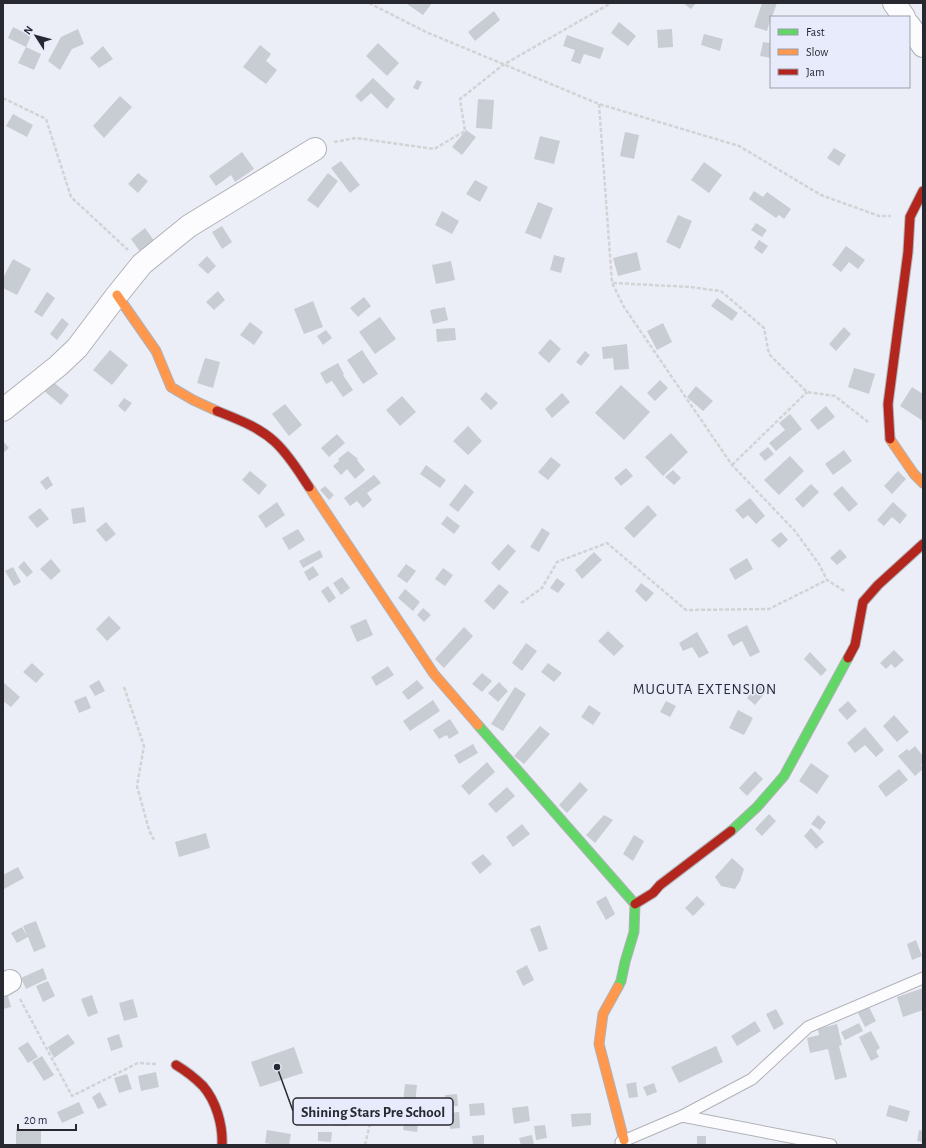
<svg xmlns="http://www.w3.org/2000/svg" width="926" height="1148" font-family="'Alegreya Sans',sans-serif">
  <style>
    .building { fill: #c8ccd3 }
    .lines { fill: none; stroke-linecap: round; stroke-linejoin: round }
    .lane-casing { stroke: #b0b2b9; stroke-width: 13 }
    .street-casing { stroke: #b0b2b9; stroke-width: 24 }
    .fast-casing { stroke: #b0b2b9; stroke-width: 11 }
    .slow-casing { stroke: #b0b2b9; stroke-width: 11 }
    .jam-casing { stroke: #b0b2b9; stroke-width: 11 }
    .path { stroke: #d2d3d5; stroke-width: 2.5; stroke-dasharray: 4 2; stroke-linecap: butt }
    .lane { stroke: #fcfcfe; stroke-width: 11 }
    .street { stroke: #fcfcfe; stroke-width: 22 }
    .fast { stroke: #63d668; stroke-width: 9 }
    .slow { stroke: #ff974d; stroke-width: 9 }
    .jam { stroke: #b3261e; stroke-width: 9 }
    .labels { text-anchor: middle; stroke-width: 3; stroke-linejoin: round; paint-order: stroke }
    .neighbourhood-label { font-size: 15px; letter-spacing: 1px; fill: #282930; stroke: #e7ebfc }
    .leader { fill: none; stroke: #282930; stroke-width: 1.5 }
    .callout-dot { fill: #282930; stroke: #e7ebfc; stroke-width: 1.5 }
    .callout { fill: #e7ebfc; stroke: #282930; stroke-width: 1.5 }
    .callout-label { font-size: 15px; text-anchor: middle; font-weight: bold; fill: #282930 }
  </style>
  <rect width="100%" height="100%" fill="#eceef7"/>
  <!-- building -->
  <path class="building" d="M408,3H432L423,15L407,4Z
    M683,3H696L691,9Z
    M762,3H777L772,17H771L767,31L754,27Z
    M494,11L500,20L475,41L468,32Z
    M619,22L636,36L628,46L611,33Z
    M13,27L31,36L26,47L8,38Z
    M78,29L84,44L72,49L60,70L48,61L61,37Z
    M672,29L673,47L658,48L657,30Z
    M704,34L723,39L720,51L701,45Z
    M567,35L604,48L600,59L584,54L580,64L571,61L575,50L563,46Z
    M763,42L771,43V58L760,56Z
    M378,43L399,63L387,76L366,56Z
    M260,45L271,54L266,61L277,70L266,84L243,67Z
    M103,46L113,59L99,68L90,58Z
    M26,47L41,54L34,70L18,63Z
    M373,78L395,99L387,109L371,93L361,102L355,96Z
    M417,80L422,82L418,90L413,88Z
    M120,96L132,107L104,138L93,126Z
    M478,99L494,100L492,129L476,128Z
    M13,114L33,125L27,137L6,126Z
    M466,130L476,137L462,155L452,147Z
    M625,132L639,135L634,159L620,156Z
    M540,136L560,141L554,164L534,159Z
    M834,148L846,155L839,166L827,158Z
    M242,152L254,169L235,182L231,175L216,186L209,176Z
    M341,161L360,185L350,193L331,168Z
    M704,162L722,175L709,193L691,180Z
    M138,173L148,181L138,193L128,184Z
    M328,173L338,181L318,208L307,200Z
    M475,180L488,187L480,202L466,194Z
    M754,191L763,197L767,192L791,209L784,219L779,215L776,218L749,199Z
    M538,202L553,208L541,239L525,233Z
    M442,211L459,221L452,234L435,225Z
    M678,215L692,221L680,249L666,242Z
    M756,223L767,230L762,237L751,230Z
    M222,226L232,242L222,249L212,232Z
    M145,228L155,242L141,253L131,239Z
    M759,240L768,246L762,254L754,248Z
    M846,246L865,260L858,269L849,262L841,272L832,265Z
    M637,252L641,270L618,276L613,258Z
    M554,255L565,258L561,273L550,270Z
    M207,256L216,266L208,274L198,265Z
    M13,259L31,269L17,295L3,288V278Z
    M451,261L455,280L436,284L432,265Z
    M218,291L225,300L214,310L206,302Z
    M47,292L55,298L42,317L34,312Z
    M364,297L371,306L358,317L350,308Z
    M717,298L738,313L732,321L711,306Z
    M313,301L323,327L304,334L294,309Z
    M445,307L448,320L433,324L430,310Z
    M380,317L396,339L375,354L359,332Z
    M62,318L69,324L57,340L50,334Z
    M250,322L263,332L254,345L240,335Z
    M663,323L672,342L657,350L647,331Z
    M844,327L851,334L836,351L829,344Z
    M455,328L456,340L437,342L436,329Z
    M326,330L332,338L323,345L317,336Z
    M550,339L561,349L549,363L538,353Z
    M627,344L629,369L614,370L613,358L603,359L602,347Z
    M110,350L128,365L112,385L93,370Z
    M362,350L378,374L363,384L347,360Z
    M585,351L590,355L581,366L576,362Z
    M205,358L220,362L213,388L197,383Z
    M338,363L344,374L343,375L353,390L343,397L332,381L326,384L320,373Z
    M854,368L875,374L869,394L848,387Z
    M660,380L668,388L655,401L647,393Z
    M52,381L69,395L61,405L44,391Z
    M621,385L650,412L624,440L595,413Z
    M696,386L713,401L703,411L687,397Z
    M912,387L923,394V421L900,406Z
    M486,392L498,403L491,410L480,399Z
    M562,393L570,402L552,418L545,409Z
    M402,396L416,412L400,426L386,410Z
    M124,398L132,403L125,412L118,406Z
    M285,404L302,425L289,436L272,414Z
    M826,406L835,417L818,430L810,420Z
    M790,414L802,429L776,451L769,443L785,430L779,423Z
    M468,426L482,441L468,455L453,441Z
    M671,433L688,452L663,476L645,457Z
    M337,434L345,443L329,457L321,448Z
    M3,441L9,448L3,453Z
    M768,447L774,454L765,461L759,454Z
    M844,450L852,461L833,475L825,464Z
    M348,451L358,459L357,460L365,470L355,479L347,469L341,475L333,466L339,461L338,459Z
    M790,456L804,471L779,495L764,480Z
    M551,457L561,465L548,480L538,472Z
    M426,465L446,480L440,488L420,474Z
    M626,468L633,476L621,486L614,478Z
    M673,470L681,478L674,485L665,477Z
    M250,471L267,485L259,495L242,480Z
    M898,471L906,479L892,494L884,486Z
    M374,475L381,483L367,493L372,500L363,508L357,501L350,506L344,498Z
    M48,476L53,485L46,490L40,482Z
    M465,484L474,492L458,512L449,505Z
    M811,484L819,492L803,508L795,499Z
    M325,486L334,495L329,500L320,490Z
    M842,486L858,504L849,512L833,494Z
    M750,498L765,516L756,524L748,515L743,519L735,510Z
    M277,502L285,515L266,528L258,516Z
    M893,502L907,515L900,524L892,517L884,526L877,520Z
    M648,505L657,515L634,538L624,528Z
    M84,507L86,522L73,524L71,509Z
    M40,508L49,519L37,528L28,517Z
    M447,516L460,526L454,534L441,524Z
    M106,522L116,534L106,542L96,530Z
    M542,528L550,533L539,552L530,547Z
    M298,529L305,540L289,550L282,538Z
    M781,532L788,540L779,548L771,540Z
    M508,544L516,551L499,571L491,563Z
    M840,549L847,557L837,565L830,558Z
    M320,550L323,557L303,568L299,561Z
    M594,552L602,560L582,579L575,570Z
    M747,558L753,569L735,580L729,569Z
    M51,559L61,571L51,580L40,569Z
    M24,561L33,572L27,577L18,567Z
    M406,564L416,571L407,583L397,576Z
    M313,566L319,575L309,581L304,572Z
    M13,567L21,582L14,586L5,571Z
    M443,568L453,575L445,586L435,579Z
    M342,577L350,588L341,595L333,583Z
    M557,578L565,584L558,593L550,588Z
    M641,583L654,593L646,602L635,591Z
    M499,584L509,592L494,610L484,601Z
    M328,586L336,598L329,603L321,591Z
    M405,589L420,602L413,611L398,598Z
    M423,608L431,615L424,622L417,615Z
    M109,616L121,628L107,641L96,629Z
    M366,619L373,635L357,642L350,626Z
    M747,625L760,652L750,657L742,641L733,646L727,635Z
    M464,627L473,636L444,668L435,659Z
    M608,631L624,646L614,656L598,641Z
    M697,632L709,653L699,658L692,647L683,651L679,643Z
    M526,643L537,651L522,671L512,663Z
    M894,650L904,660L895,668L891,664L886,669L880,663Z
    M810,652L827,670L821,676L804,659Z
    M32,663L44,674L36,683L23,672Z
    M548,663L562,673L554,682L541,672Z
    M388,666L394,675L376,686L371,677Z
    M482,673L492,681L482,692L472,684Z
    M99,680L105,691L95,696L89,686Z
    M417,680L424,688L408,700L402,692Z
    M3,682L20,697L11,707L3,701Z
    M499,682L508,691L498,702L488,693Z
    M760,682L768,689L755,705L747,698Z
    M515,687L526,694L503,731L491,724Z
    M86,696L91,708L79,713L74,701Z
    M433,700L440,711L410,731L403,721Z
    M666,701L676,706L670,717L660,712Z
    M848,701L857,711L847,720L838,710Z
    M589,705L601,713L593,725L581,717Z
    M738,710L753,718L744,735L729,728Z
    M894,715L909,732L897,742L883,726Z
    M450,719L459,733L449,739L447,735L439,739L433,730Z
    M540,726L550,734L524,764L514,756Z
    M865,727L884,750L876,757L865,745L855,753L847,743Z
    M473,744L478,753L459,764L454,755Z
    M915,746L923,756V763L921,765L923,769L915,776L898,756L907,749L909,751Z
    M487,762L495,772L469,795L461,786Z
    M811,763L829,776L817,794L799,781Z
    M899,769L908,780L886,797L878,786Z
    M755,771L763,779L747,796L739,788Z
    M580,782L588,790L567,813L559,805Z
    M507,787L515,796L496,813L488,804Z
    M769,814L776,821L762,836L755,829Z
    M604,815L613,820L595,843L586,835Z
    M818,815L826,822L820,830L811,824Z
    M522,824L530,834L513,847L506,837Z
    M811,828L824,842L816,849L804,836Z
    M206,833L210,848L179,857L175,842Z
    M634,835L644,841L633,861L623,854Z
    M483,854L492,864L480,874L471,863Z
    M732,858L744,869L740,881L735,889L721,886L715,877Z
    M18,867L24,878L4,889L3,886V875Z
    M606,896L615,914L606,920L596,902Z
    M697,896L705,904L693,916L685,908Z
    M36,921L46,947L34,952L28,937L17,943L11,933L22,927L27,936L23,926Z
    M540,925L548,949L539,952L530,929Z
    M916,940L922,956L912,960L907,944Z
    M527,965L534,980L523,986L516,971Z
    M43,968L47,979L26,989L21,978Z
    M48,981L55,996L43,1002L36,986Z
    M923,988V1010L903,1017L897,997Z
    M92,995L98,1013L88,1017L81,999Z
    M8,996L11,1007L3,1009V997Z
    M133,999L138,1017L124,1021L119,1003Z
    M869,1007L876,1021L865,1027L858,1013Z
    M776,1009L784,1024L774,1030L766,1014Z
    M755,1021L761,1031L737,1046L731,1036Z
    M859,1023L863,1031L845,1040L841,1032Z
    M837,1024L842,1045L839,1046L847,1077L835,1080L828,1049L810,1053L807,1038L819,1035L818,1029Z
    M871,1031L880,1048L876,1051L879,1057L871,1061L859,1037Z
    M68,1034L75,1043L54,1058L48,1047Z
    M119,1034L123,1047L111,1051L107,1038Z
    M28,1042L38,1057L28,1063L18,1048Z
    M716,1046L723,1062L679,1083L671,1067Z
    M294,1047L303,1073L260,1087L251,1062Z
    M42,1056L54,1075L44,1081L32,1062Z
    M156,1072L159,1087L141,1091L138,1076Z
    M127,1074L132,1089L119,1093L114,1078Z
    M636,1082L638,1097L629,1098L626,1084Z
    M654,1083L657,1092L647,1096L643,1087Z
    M405,1084L417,1085L415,1104L403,1103Z
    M100,1092L107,1105L98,1109L92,1097Z
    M457,1094L458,1106L446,1107L445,1095Z
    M79,1102L84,1113L62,1123L57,1112Z
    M484,1103L485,1115L470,1116L469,1104Z
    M889,1105L910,1111L907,1122L886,1116Z
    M528,1106L530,1121L514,1124L512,1108Z
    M334,1112H348V1126H334Z
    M459,1112L460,1128L450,1129L449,1113Z
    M591,1113V1125L572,1127L571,1114Z
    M405,1115L419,1117L417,1132L403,1130Z
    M545,1125L547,1138L536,1140L534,1126Z
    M16,1129H41V1145H16Z
    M267,1130L291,1134L289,1145H276L265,1143Z
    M919,1130L923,1131V1145H921L922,1142L917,1141Z
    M318,1132H332L331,1142L318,1141Z
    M484,1135V1145H473L472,1136Z
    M532,1135L534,1145H521L519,1138Z
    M697,1136H706V1145H697Z"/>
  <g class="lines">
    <!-- lane casing -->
    <g class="lane-casing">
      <path id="lane" d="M682,1116L831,1145
        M621,1142L682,1116L752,1079L808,1027L923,978"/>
    </g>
    <!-- street casing -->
    <g class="street-casing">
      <path id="street" d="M894,3L904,17
        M909,25L923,46
        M3,410L58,366L77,348L117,295L142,264L189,226L315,149
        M3,985L10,981"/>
    </g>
    <!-- fast casing -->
    <g class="fast-casing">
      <path id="fast" d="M478,725L635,904L634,932L625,962L621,981L618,987
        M731,831L757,807L784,776L848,658"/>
    </g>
    <!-- slow casing -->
    <g class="slow-casing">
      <path id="slow" d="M117,295L156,351L171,387L193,400L217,411
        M890,439L914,474L923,483
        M309,487L434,674L478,725
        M618,987L603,1014L599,1044L624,1140"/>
    </g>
    <!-- jam casing -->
    <g class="jam-casing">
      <path id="jam" d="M217,411C237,419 259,427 275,442C289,455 299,472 309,487
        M890,439L888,404L908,252L910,217L923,191
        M848,658L855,645L863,602L878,585L923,544
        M635,904L653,893L660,885L731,831
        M176,1065C186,1071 195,1078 203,1086C216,1101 223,1125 222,1145"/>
    </g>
    <!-- path -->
    <path class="path" d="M369,3L426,32L599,104L739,146L821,195L879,216H891
      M3,98L46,119L71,197L128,250
      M599,104L612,283L624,307L732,465L795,531L819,564L827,580L846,592
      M334,142L356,138L434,149L465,131L460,99L503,65L611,3
      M613,283L690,287L721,291L764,328L769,354L807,392L835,396L868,422
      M732,465L807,392
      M521,603L542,588L557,562L607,543L686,610L769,609L827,580
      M124,687L144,746L137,786L149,830L154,840
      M20,999L72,1096L138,1063L156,1064
      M365,1145L375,1103"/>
    <!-- lane -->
    <use href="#lane" class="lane"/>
    <!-- street -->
    <use href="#street" class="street"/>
    <!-- fast -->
    <use href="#fast" class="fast"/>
    <!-- slow -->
    <use href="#slow" class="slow"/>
    <!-- jam -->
    <use href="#jam" class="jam"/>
  </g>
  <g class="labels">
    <!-- neighbourhood labels -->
    <g class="neighbourhood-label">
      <text x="705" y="694">MUGUTA EXTENSION</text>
    </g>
  </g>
  <!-- callouts -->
  <path class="leader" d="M277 1067L293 1111"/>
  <circle class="callout-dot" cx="277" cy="1067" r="4"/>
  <rect class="callout" x="293" y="1098" width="160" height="27" rx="4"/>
  <g class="callout-label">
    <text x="373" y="1117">Shining Stars Pre School</text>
  </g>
  <!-- border -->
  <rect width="926" height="1148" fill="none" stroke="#282930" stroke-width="8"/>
  <!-- legend -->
  <rect x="770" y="16" width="140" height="72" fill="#e7ebfc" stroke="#9b9daa"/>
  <rect x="778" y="29" width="20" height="6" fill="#63d668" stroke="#9b9daa"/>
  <text x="806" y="36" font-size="12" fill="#282930">Fast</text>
  <rect x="778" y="49" width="20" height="6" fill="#ff974d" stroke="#9b9daa"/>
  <text x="806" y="56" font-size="12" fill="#282930">Slow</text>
  <rect x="778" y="69" width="20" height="6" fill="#b3261e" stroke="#9b9daa"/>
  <text x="806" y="76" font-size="12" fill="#282930">Jam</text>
  <!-- north arrow -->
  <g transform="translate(36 36) rotate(306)" stroke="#e7ebfc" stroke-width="3" paint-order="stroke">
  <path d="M0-3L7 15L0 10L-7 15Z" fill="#282930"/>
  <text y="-6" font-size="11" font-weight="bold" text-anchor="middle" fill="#282930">N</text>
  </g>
  <!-- scale -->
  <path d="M18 1124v6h58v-6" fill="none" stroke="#282930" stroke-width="2"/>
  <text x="24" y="1124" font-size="12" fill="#282930" stroke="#e7ebfc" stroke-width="3" paint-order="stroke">20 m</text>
</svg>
